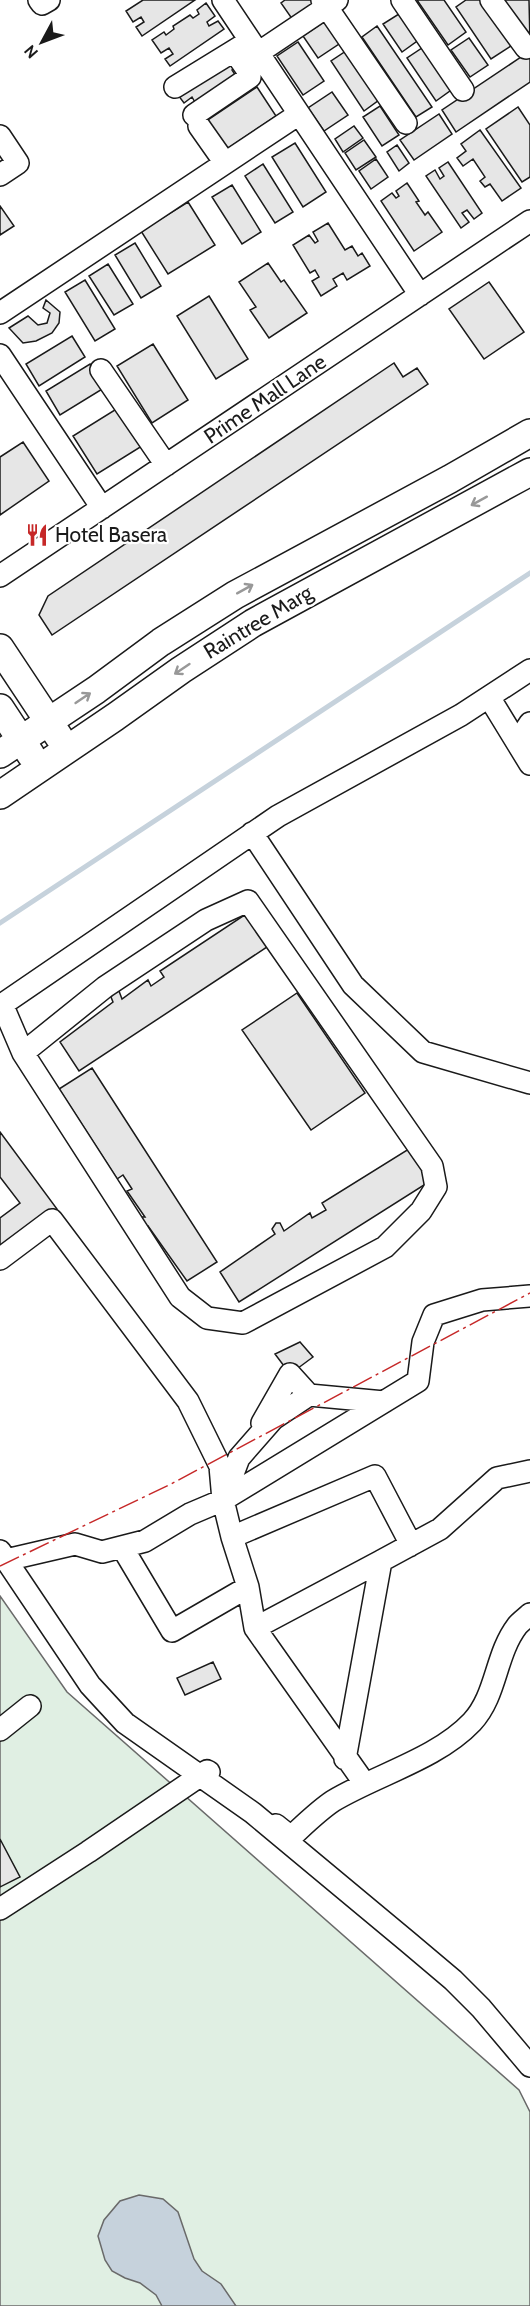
<svg xmlns="http://www.w3.org/2000/svg" width="530" height="2306" font-family="Cabin,sans-serif">
  <style>
    .green { fill: #e0efe3; stroke: #6a6a6a; stroke-width: 1.5 }
    .water { fill: #c6d2dc; stroke: #6a6a6a; stroke-width: 1.5 }
    .lines { fill: none; stroke-linecap: round; stroke-linejoin: round }
    .stream { stroke: #c6d2dc; stroke-width: 5 }
    .building { fill: #e6e6e6; stroke: #1a1a1a; stroke-width: 1.5 }
    .minor-casing { stroke: #1a1a1a; stroke-width: 24 }
    .major-casing { stroke: #1a1a1a; stroke-width: 30 }
    .minor { stroke: #fff; stroke-width: 21 }
    .major { stroke: #fff; stroke-width: 27 }
    .power { stroke: #c62828; stroke-width: 1.5; stroke-dasharray: 21 4.5 3 4.5; stroke-linecap: butt }
    .oneway { stroke: #989898 }
    .labels { text-anchor: middle; stroke-width: 4.5; stroke-linejoin: round; paint-order: stroke }
    .street-label { font-size: 21px; fill: #1a1a1a; stroke: #fff }
    .poi-label { font-size: 21px; fill: #1a1a1a; stroke: #fff; text-anchor: start }
  </style>
  <rect width="100%" height="100%" fill="#fff"/>
  <!-- green -->
  <path class="green" d="M0,1596L67,1692L519,2090L530,2112V2306H0Z"/>
  <!-- water -->
  <path class="water" d="M139,2195L163,2199L178,2212L194,2259L202,2271L221,2284L236,2306H162L156,2295L140,2283L125,2278L112,2271L105,2260L98,2236L104,2220L120,2201Z"/>
  <g class="lines">
    <!-- stream -->
    <path class="stream" d="M0,923L530,573"/>
  </g>
  <!-- building -->
  <path class="building" d="M143,0H195L142,36L136,27L144,22L141,17L133,22L126,11Z
    M285,0H311L317,9L295,23L281,3Z
    M417,0H444L466,32L448,45Z
    M466,0H480L511,46L491,59L456,7Z
    M501,0H529L530,43Z
    M206,3L215,16L207,22L209,26L218,21L224,29L170,66L165,59L173,54L169,48L161,53L152,40L164,32L166,35L174,29L173,26L190,15L193,18L199,14L197,10Z
    M402,12L420,39L402,52L383,24Z
    M327,20L342,42L318,58L303,36Z
    M377,26L432,107L416,117L362,37Z
    M469,38L488,65L470,77L451,50Z
    M298,42L324,81L303,95L277,56Z
    M425,46L454,88L436,101L407,58Z
    M346,51L379,100L364,111L331,61Z
    M527,53L530,58V82L456,132L442,110Z
    M230,54L238,66L232,70L236,76L196,104L192,97L184,103L175,91Z
    M257,87L276,116L221,153L202,124Z
    M332,92L348,115L324,131L308,108Z
    M380,106L399,135L382,146L363,117Z
    M518,107L530,125V177L522,182L486,129Z
    M439,114L452,134L414,160L400,140Z
    M354,126L363,138L343,152L335,139Z
    M480,130L521,188L502,201L490,184L485,187L480,181L485,177L473,159L463,166L457,158L466,151L461,144Z
    M364,140L376,157L356,170L345,153Z
    M295,143L326,192L303,207L272,157Z
    M397,145L409,163L399,171L387,152Z
    M376,159L388,177L371,189L359,171Z
    M448,162L482,213L474,219L467,210L462,213L469,222L461,228L426,176L435,170L440,179L444,176L439,168Z
    M263,164L293,212L275,223L245,176Z
    M407,183L419,201L416,202L425,215L428,212L442,232L414,251L381,201L392,193L396,198L399,196L396,191Z
    M232,185L261,232L242,244L212,197Z
    M188,202L215,245L168,274L141,231Z
    M0,206L14,226L0,235Z
    M328,223L345,250L352,246L358,256L362,253L370,266L347,280L343,273L333,279L337,286L321,296L312,281L319,277L315,270L310,273L293,245L309,235L315,243L318,241L313,232Z
    M135,243L161,286L141,298L115,255Z
    M268,263L281,282L284,280L307,313L269,338L250,310L256,307L239,282Z
    M108,264L133,304L114,315L89,276Z
    M85,280L115,329L95,341L65,292Z
    M489,282L524,332L484,359L449,309Z
    M209,296L248,359L216,379L177,316Z
    M46,300L60,312L59,323L52,333L36,341L23,343L9,328L28,316L38,325L47,323L50,313L43,308Z
    M72,336L85,357L39,386L26,364Z
    M153,344L188,400L152,423L117,366Z
    M394,363L403,377L417,368L428,384L52,635L39,615L48,596Z
    M90,364L104,388L60,415L46,391Z
    M118,408L142,446L97,474L73,436Z
    M23,442L49,481L0,515V457Z
    M249,912L270,945L79,1071L60,1042L113,1002L111,997L115,991H119L122,999L148,980L151,986L164,977L160,971Z
    M297,993L365,1093L311,1130L242,1030Z
    M92,1068L217,1262L187,1281L148,1226L143,1228L141,1217H145L127,1191L132,1189L123,1175L117,1179L59,1089Z
    M0,1132L57,1209L0,1250V1218L20,1203L0,1177Z
    M412,1147L432,1180L239,1302L220,1272L275,1234L272,1229L276,1223H280L284,1231L310,1213L312,1218L326,1210L322,1203Z
    M300,1342L313,1357L290,1374L275,1354Z
    M213,1662L221,1679L185,1695L177,1678Z
    M0,1839L20,1877L0,1887Z"/>
  <g class="lines">
    <!-- minor casing -->
    <g class="minor-casing">
      <path id="minor" d="M39,0L42,4L49,0
        M223,0L420,295
        M322,0L406,123
        M402,0L463,90
        M491,0L526,48
        M258,53L337,0
        M175,87L245,44
        M194,115L250,77V74L234,51
        M199,126L225,163
        M0,136L18,163L0,175
        M0,313L299,114
        M0,355L102,508
        M101,370L166,465
        M0,576L530,221
        M489,697L530,764
        M530,723L522,735L530,747
        M252,833L353,985L423,1052L530,1083
        M2,1004L23,1053L180,1297L207,1318L243,1323L385,1247L421,1211L436,1187L432,1166L248,901L206,920L105,987L23,1053
        M0,1006L278,816L461,715L530,670
        M0,1259L52,1220L188,1401L220,1466L223,1500L232,1537L375,1476L407,1537L409,1546
        M262,1423L290,1374L309,1395
        M223,1500L418,1381L423,1342L434,1315L482,1300L530,1296
        M122,1547L172,1631L248,1587L232,1537
        M0,1551L90,1685L125,1723L253,1813L408,1942L453,1980L481,2008L530,2066
        M6,1560L75,1544L102,1552L145,1541L190,1514L223,1500L239,1458L273,1419L309,1395L384,1402
        M381,1561L440,1529L497,1478L530,1471
        M248,1587L255,1628
        M0,1730L30,1706
        M345,1759L381,1561L255,1628L365,1784
        M276,1825L291,1837C304,1825 318,1811 333,1801C376,1775 437,1759 472,1722C497,1695 495,1655 517,1626C520,1622 526,1618 530,1614
        M0,1909L88,1852L207,1771L209,1772"/>
    </g>
    <!-- major casing -->
    <g class="major-casing">
      <path id="major" d="M0,648L59,737
        M0,708L31,755
        M0,754L96,690L161,642L235,595L450,479L530,433
        M0,795L115,717L181,670L253,623L530,472"/>
    </g>
    <!-- minor -->
    <use href="#minor" class="minor"/>
    <!-- major -->
    <use href="#major" class="major"/>
    <!-- power -->
    <path class="power" d="M0,1566L171,1484L530,1293"/>
  </g>
  <!-- one-way arrows -->
  <defs><path id="oneway-shaft" d="M-6 0H5M1.5-3L5.5 0L1.5 3" fill="none" stroke-width="1.6" stroke-linecap="round" stroke-linejoin="round" transform="scale(1.5)"/></defs>
  <g class="oneway">
    <use href="#oneway-shaft" transform="translate(479 501) rotate(151)"/>
    <use href="#oneway-shaft" transform="translate(245 589) rotate(-29)"/>
    <use href="#oneway-shaft" transform="translate(182 669) rotate(146)"/>
    <use href="#oneway-shaft" transform="translate(83 698) rotate(-34)"/>
  </g>
  <!-- icons -->
  <defs>
    <g id="restaurant-bare" transform="scale(1.8)"><path d="M-5-6h1v4h1v-4h1v4h1v-4h1v5L-1.5 .5V6h-2V.5L-5-1ZM5-6V6H3V1.5H1.5Q1.5-4 5-6Z" fill="#c62828" stroke="#fff" stroke-width="2.5" paint-order="stroke"/></g>
  </defs>
  <g fill-rule="evenodd">
    <use href="#restaurant-bare" x="37" y="535"/>
  </g>
  <g class="labels">
    <!-- street labels -->
    <g class="street-label">
      <text transform="translate(265 399) rotate(-34)" y="7">Prime Mall Lane</text>
      <text transform="translate(258 622) rotate(-31)" y="7">Raintree Marg</text>
    </g>
    <!-- poi labels -->
    <g class="poi-label">
      <text x="55" y="542">Hotel Basera</text>
    </g>
  </g>
  <!-- north arrow -->
  <g transform="translate(42 42) rotate(229)" stroke="#ffffff" stroke-width="4.5" paint-order="stroke">
  <path d="M0-4.5L10 22L0 15L-10 22Z" fill="#1a1a1a"/>
  <text y="-9" font-size="16" font-weight="bold" text-anchor="middle" fill="#1a1a1a">N</text>
  </g>
</svg>
